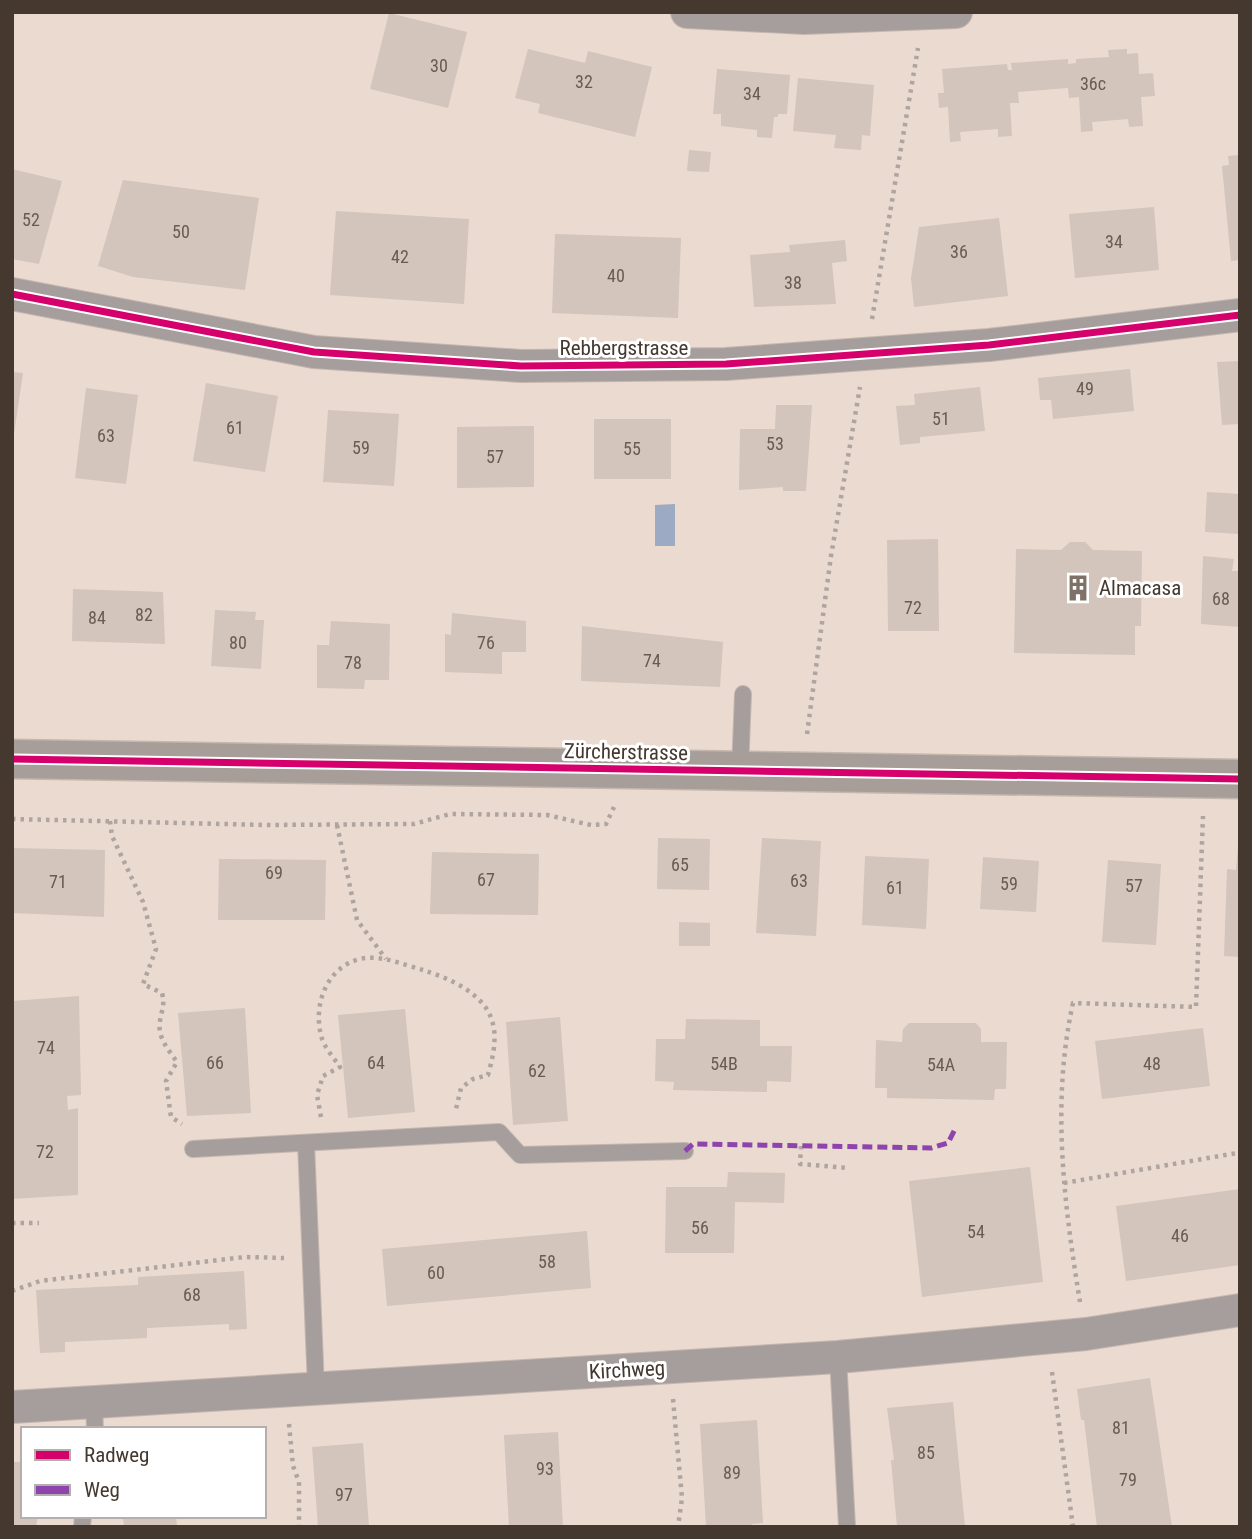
<svg xmlns="http://www.w3.org/2000/svg" width="1252" height="1539" font-family="'Roboto Condensed',sans-serif">
  <style>
    .water { fill: #9daac3 }
    .building { fill: #d3c4bc }
    .lines { fill: none; stroke-linecap: round; stroke-linejoin: round }
    .lane-casing { stroke: #c4b7ae; stroke-width: 18 }
    .street-casing { stroke: #c4b7ae; stroke-width: 34 }
    .secondary-casing { stroke: #c4b7ae; stroke-width: 41 }
    .path { stroke: #aea4a0; stroke-width: 4.5; stroke-dasharray: 3.5 5; stroke-linecap: butt }
    .lane { stroke: #a69e9d; stroke-width: 16 }
    .street { stroke: #a69e9d; stroke-width: 32 }
    .secondary { stroke: #a79e99; stroke-width: 38 }
    .quiet { stroke: #8e44ad; stroke-width: 5; stroke-dasharray: 10 5; stroke-linecap: butt }
    .cycleway-casing { stroke: #fff; stroke-width: 11 }
    .cycleway { stroke: #d6006c; stroke-width: 7 }
    .labels { text-anchor: middle; stroke-width: 6; stroke-linejoin: round; paint-order: stroke }
    .number-label { font-size: 18px; fill: #685b52 }
    .street-label { font-size: 21px; fill: #44382f; stroke: #fff }
    .poi-label { font-size: 21px; fill: #44382f; stroke: #fff; text-anchor: start }
  </style>
  <rect width="100%" height="100%" fill="#ebdacf"/>
  <!-- water -->
  <path class="water" d="M675,504V546H655V505Z"/>
  <!-- building -->
  <path class="building" d="M389,13L467,32L448,108L370,89Z
    M528,49L585,63L588,51L652,67L635,137L538,113L540,104L515,98Z
    M1127,49V54L1138,53L1139,74L1153,73L1155,96L1141,97L1143,126L1129,127L1128,119L1092,122L1093,131L1081,132L1079,97L1069,98L1068,88L1018,92L1019,103H1010L1012,136L998,137V129L960,132L961,141L950,142L948,107L939,108L938,93H944L942,69L1007,64L1008,70H1012L1011,63L1068,59V64L1076,63V59L1109,57L1108,50Z
    M717,69L790,75L787,114H778V117H774L772,138L757,137V130L721,126V114H713Z
    M798,78L874,85L870,136L862,135L861,150L834,148L836,135L793,131Z
    M689,150L711,152L709,172L687,171Z
    M1240,155V260L1231,261L1222,166L1229,165L1228,156Z
    M12,169L62,181L39,264L12,259Z
    M123,180L259,198L245,290L133,277L98,266Z
    M1154,207L1159,270L1075,278L1069,214Z
    M336,211L469,219L464,304L330,295Z
    M999,218L1008,296L914,307L911,278L919,227Z
    M555,234L681,238L678,318L552,313Z
    M845,240L847,261L832,263L836,304L754,307L750,255L790,252L789,245Z
    M1240,361V424L1222,425L1217,362Z
    M1130,369L1134,411L1053,419L1051,400H1040L1038,378Z
    M12,372L23,373L14,434H12Z
    M206,383L278,396L265,472L193,461Z
    M980,387L985,431L920,437V443L900,445L896,406L915,405L914,394Z
    M86,388L138,395L126,484L75,478Z
    M776,405H812L806,491H783V487L739,490L740,429H775Z
    M328,410L399,414L394,486L323,482Z
    M594,419H671V479H594Z
    M534,426V487L457,488V427Z
    M1207,492L1240,494V534L1205,532Z
    M938,539L939,631H888L887,540Z
    M1070,542H1085L1093,550L1142,551L1141,626H1135V655L1014,653L1016,549L1061,550Z
    M1203,556L1234,559L1232,571H1240V627L1201,624Z
    M73,589L163,592L165,644L72,641Z
    M215,610L256,612L255,620H264L261,669L211,666Z
    M452,613L526,621V652H502V674L445,672V634L451,635Z
    M331,621L390,624L389,680H365L364,689L317,688V645H329Z
    M582,626L723,642L720,687L581,681Z
    M658,838L710,839L709,890L657,889Z
    M762,838L821,841L816,936L756,933Z
    M1238,845H1240V957L1224,956L1227,869L1236,870Z
    M12,848L105,850L104,917L12,913Z
    M432,852L539,854L538,915L430,914Z
    M865,856L929,859L926,929L862,925Z
    M983,857L1039,861L1036,912L980,909Z
    M219,859L326,860L325,920H218Z
    M1108,860L1161,864L1156,945L1102,942Z
    M679,922L710,923V946H679Z
    M79,996L81,1095L67,1096L68,1110L78,1108V1195L12,1199V1001Z
    M245,1008L251,1113L187,1116L178,1013Z
    M405,1009L415,1112L348,1118L338,1015Z
    M560,1017L568,1121L513,1125L506,1022Z
    M686,1019L760,1020V1046H792L791,1082L767,1081V1092L673,1090L674,1082L655,1081L656,1039H685Z
    M909,1023H976L981,1029V1042H1007L1006,1089H995L994,1100L887,1098V1088H875L876,1040L902,1042L903,1029Z
    M1203,1028L1210,1086L1102,1099L1095,1041Z
    M1030,1167L1043,1282L922,1297L909,1181Z
    M728,1172L785,1173L784,1203L735,1202L734,1253H665L666,1187H727Z
    M1240,1189V1265L1126,1281L1116,1206Z
    M587,1231L591,1288L387,1306L382,1249Z
    M244,1271L247,1329L229,1330V1324L147,1328V1338L65,1342V1352L40,1353L36,1290L138,1285V1277Z
    M1150,1378L1172,1527H1097L1084,1420H1081L1077,1389Z
    M953,1402L965,1527H897L891,1460H894L887,1408Z
    M757,1420L763,1523L752,1524V1527H706L700,1424Z
    M558,1432L563,1527H509L504,1435Z
    M363,1443L369,1527H318L312,1447Z
    M12,1462H23V1516H38L36,1527H12Z
    M123,1516H176L177,1527H124Z"/>
  <g class="lines">
    <!-- lane casing -->
    <g class="lane-casing">
      <path id="lane" d="M740,771L743,694
        M306,1143L316,1388
        M193,1149L499,1132L520,1155L685,1151
        M838,1357L847,1527
        M94,1404L95,1429
        M82,1527L83,1516"/>
    </g>
    <!-- street casing -->
    <g class="street-casing">
      <path id="street" d="M687,12L804,18L956,12
        M12,294L314,352L521,366L726,364L989,345L1240,315
        M12,1407L838,1357L1086,1334L1240,1310"/>
    </g>
    <!-- secondary casing -->
    <g class="secondary-casing">
      <path id="secondary" d="M12,759L1240,779"/>
    </g>
    <!-- path -->
    <path class="path" d="M872,319L918,48
      M807,734L831,556L860,387
      M12,819L267,825L414,824L450,814L547,815L591,825L606,824L614,807
      M110,821L112,836L143,902L156,949L143,984L162,993C165,1005 162,1009 160,1021C157,1037 168,1049 177,1062L166,1081L171,1117L182,1124
      M337,825L357,920L386,959
      M321,1117L317,1095L323,1076L340,1067C334,1058 323,1046 321,1035C313,1004 327,967 360,959C380,954 404,965 423,970C445,977 472,988 486,1008C500,1029 494,1053 488,1075L473,1079L461,1088L456,1109
      M801,1146L800,1164L849,1168
      M1064,1183L1237,1153
      M12,1223H39
      M12,1291L40,1281L245,1257L284,1258
      M1080,1302C1064,1204 1051,1102 1073,1003L1196,1007L1203,816
      M1052,1372L1073,1527
      M673,1399L682,1498L678,1527
      M289,1424L293,1466L299,1482V1527"/>
    <!-- lane -->
    <use href="#lane" class="lane"/>
    <!-- street -->
    <use href="#street" class="street"/>
    <!-- secondary -->
    <use href="#secondary" class="secondary"/>
    <!-- quiet -->
    <path class="quiet" d="M685,1151L693,1144L931,1148L948,1143L956,1127"/>
    <!-- cycleway casing -->
    <g class="cycleway-casing">
      <path id="cycleway" d="M12,294L314,352L521,366L726,364L989,345L1240,315
        M12,759L1240,779"/>
    </g>
    <!-- cycleway -->
    <use href="#cycleway" class="cycleway"/>
  </g>
  <!-- icons -->
  <defs>
    <g id="building-bare" transform="scale(2.1)"><path d="M-4-6H4V6H1V3H-1V6H-4ZM-2.5-4.3h1.7v1.8h-1.7ZM.8-4.3h1.7v1.8H.8ZM-2.5-1h1.7V.8h-1.7ZM.8-1h1.7V.8H.8Z" fill="#7e7167" stroke="#fff" stroke-width="2.5" paint-order="stroke"/></g>
  </defs>
  <g fill-rule="evenodd">
    <use href="#building-bare" x="1078" y="588"/>
  </g>
  <g class="labels">
    <!-- number labels -->
    <g class="number-label">
      <text x="439" y="72">30</text>
      <text x="584" y="88">32</text>
      <text x="1093" y="90">36c</text>
      <text x="752" y="100">34</text>
      <text x="31" y="226">52</text>
      <text x="181" y="238">50</text>
      <text x="1114" y="248">34</text>
      <text x="959" y="258">36</text>
      <text x="400" y="263">42</text>
      <text x="616" y="282">40</text>
      <text x="793" y="289">38</text>
      <text x="1085" y="395">49</text>
      <text x="941" y="425">51</text>
      <text x="235" y="434">61</text>
      <text x="106" y="442">63</text>
      <text x="775" y="450">53</text>
      <text x="361" y="454">59</text>
      <text x="632" y="455">55</text>
      <text x="495" y="463">57</text>
      <text x="1221" y="605">68</text>
      <text x="913" y="614">72</text>
      <text x="144" y="621">82</text>
      <text x="97" y="624">84</text>
      <text x="238" y="649">80</text>
      <text x="486" y="649">76</text>
      <text x="652" y="667">74</text>
      <text x="353" y="669">78</text>
      <text x="680" y="871">65</text>
      <text x="274" y="879">69</text>
      <text x="486" y="886">67</text>
      <text x="799" y="887">63</text>
      <text x="58" y="888">71</text>
      <text x="1009" y="890">59</text>
      <text x="1134" y="892">57</text>
      <text x="895" y="894">61</text>
      <text x="46" y="1054">74</text>
      <text x="215" y="1069">66</text>
      <text x="376" y="1069">64</text>
      <text x="724" y="1070">54B</text>
      <text x="1152" y="1070">48</text>
      <text x="941" y="1071">54A</text>
      <text x="537" y="1077">62</text>
      <text x="45" y="1158">72</text>
      <text x="700" y="1234">56</text>
      <text x="976" y="1238">54</text>
      <text x="1180" y="1242">46</text>
      <text x="547" y="1268">58</text>
      <text x="436" y="1279">60</text>
      <text x="192" y="1301">68</text>
      <text x="1121" y="1434">81</text>
      <text x="926" y="1459">85</text>
      <text x="545" y="1475">93</text>
      <text x="732" y="1479">89</text>
      <text x="1128" y="1486">79</text>
      <text x="344" y="1501">97</text>
    </g>
    <!-- street labels -->
    <g class="street-label">
      <text x="624" y="355">Rebbergstrasse</text>
      <text transform="translate(626 752) rotate(1)" y="7">Zürcherstrasse</text>
      <text transform="translate(627 1370) rotate(-3)" y="7">Kirchweg</text>
    </g>
    <!-- poi labels -->
    <g class="poi-label">
      <text x="1099" y="595">Almacasa</text>
    </g>
  </g>
  <!-- border -->
  <rect width="1252" height="1539" fill="none" stroke="#44382f" stroke-width="28"/>
  <!-- legend -->
  <rect x="21" y="1427" width="245" height="91" fill="#ffffff" stroke="#b4afac" stroke-width="2"/>
  <rect x="35" y="1450" width="35" height="10" fill="#d6006c" stroke="#b4afac" stroke-width="2"/>
  <text x="84" y="1462" font-size="21" fill="#44382f">Radweg</text>
  <rect x="35" y="1485" width="35" height="10" fill="#8e44ad" stroke="#b4afac" stroke-width="2"/>
  <text x="84" y="1497" font-size="21" fill="#44382f">Weg</text>
</svg>
